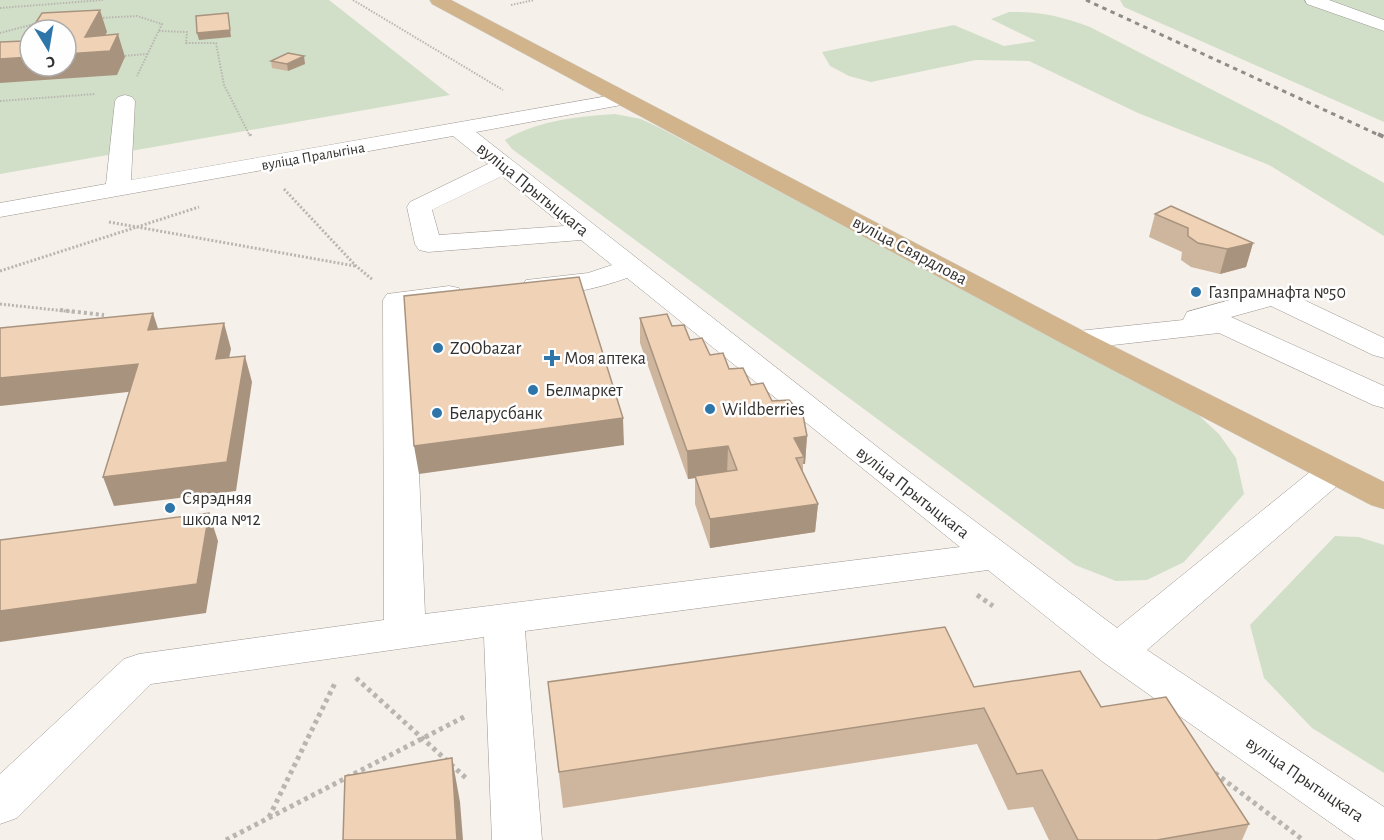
<svg xmlns="http://www.w3.org/2000/svg" width="1384" height="840" font-family="'Alegreya Sans',sans-serif">
  <style>
    .green { fill: #d1dfc8; fill-rule: evenodd }
    .lines { fill: none; stroke-linecap: round; stroke-linejoin: round }
    .minor-casing { stroke: #9b9590; stroke-width: 1 }
    .major-casing { stroke: #cececd; stroke-width: 1 }
    .path-far3 { stroke: #b9b5b0; stroke-width: 2; stroke-dasharray: 1.5 1.5; stroke-linecap: butt }
    .path-far2 { stroke: #b9b5b0; stroke-width: 3; stroke-dasharray: 2 2; stroke-linecap: butt }
    .path-far1 { stroke: #b9b5b0; stroke-width: 4; stroke-dasharray: 3 3; stroke-linecap: butt }
    .path { stroke: #b9b5b0; stroke-width: 5; stroke-dasharray: 4 4; stroke-linecap: butt }
    .minor { fill: #fff; fill-rule: evenodd }
    .major { fill: #d1b48b; fill-rule: evenodd }
    .rail-far1 { stroke: #908c88; stroke-width: 3; stroke-dasharray: 4.5 4.5; stroke-linecap: butt }
    .rail { stroke: #908c88; stroke-width: 4; stroke-dasharray: 6 6; stroke-linecap: butt }
    .wall { fill: #ceb59d }
    .shaded-wall { fill: #a8937f }
    .building { fill: #f0d2b6; stroke: #a8937f; stroke-width: 1.5 }
    .poi-dot { fill: #2e76aa; stroke: #fefefe; stroke-width: 2 }
    .labels { text-anchor: middle; stroke-width: 5; stroke-linejoin: round; paint-order: stroke }
    .far-street-label { font-size: 15px; fill: #33312f; stroke: #fefefe }
    .street-label { font-size: 18px; fill: #33312f; stroke: #fefefe }
    .poi-label { font-size: 18px; fill: #33312f; stroke: #fefefe; text-anchor: start }
  </style>
  <rect width="100%" height="100%" fill="#f6f0ea"/>
  <!-- green -->
  <path class="green" d="M0,0H329L450,95L0,174ZM30,30H66V66H30Z
    M1120,0H1384V122L1124,7Z
    M1009,12C1040,11 1061,16 1090,27L1279,124L1384,183V236L1269,165L1138,113L1029,61L976,60L871,82L849,76L830,66L822,52L954,25L1004,46L1036,41L991,19Z
    M615,114L641,119L662,129L1196,413L1219,434L1236,458L1244,494L1184,562L1147,580L1116,581L1075,565L512,149L505,140C536,121 579,116 615,114Z
    M1335,536L1359,537L1384,545V773L1312,728L1264,678L1250,625Z"/>
  <g class="lines">
    <!-- minor casing -->
    <g class="minor-casing">
      <path id="minor" d="M1305,0H1329L1384,20V31L1307,4Z
        M625,93L632,95L635,99L632,103L476,132L903,467L1117,628L1321,463L1333,460L1345,463L1350,471L1345,479L1147,650L1384,807V840H1355L1103,662L988,570L525,631L542,840H492L484,637L151,684L17,818L0,824V774L124,659L139,654L384,620L383,300L387,294L449,286L459,288L463,294L459,300L412,307L425,614L960,547L627,278C599,288 556,299 526,292L522,286L526,280L588,273L612,265L581,240L428,252L419,250L415,244L407,207L410,202L488,164L453,136L0,217V203L106,184L115,101L118,97L125,95L132,97L135,101L131,180ZM502,176L564,226L439,235L432,210Z
        M1273,288L1283,290L1384,338V358L1373,355L1271,306L1231,317L1384,386V408L1373,405L1219,333L1078,349L1067,346L1063,340L1067,334L1078,331L1183,320L1187,312Z"/>
    </g>
    <!-- major casing -->
    <g class="major-casing">
      <path id="major" d="M430,0H451L1089,334L1384,482V509L1371,505L1067,346L432,4Z"/>
    </g>
    <!-- path-far3 -->
    <path class="path-far3" d="M353,0L503,90
      M511,5L534,0
      M0,8L103,0
      M100,18L137,16L162,24L137,76
      M159,31L187,32L186,43H216L224,85L250,136
      M0,33L38,23
      M122,56L147,54
      M0,101L95,94"/>
    <!-- path-far2 -->
    <path class="path-far2" d="M250,134L251,137
      M284,189L356,266L373,280
      M109,222L355,266
      M0,271L199,207
      M0,304L74,312"/>
    <!-- path-far1 -->
    <path class="path-far1" d="M60,310L104,315"/>
    <!-- path -->
    <path class="path" d="M977,595L993,606
      M356,678L466,778
      M1215,773L1303,840
      M269,817L336,681
      M226,840L464,717"/>
    <!-- minor -->
    <use href="#minor" class="minor"/>
    <!-- major -->
    <use href="#major" class="major"/>
    <!-- rail-far1 -->
    <path class="rail-far1" d="M1086,0L1381,136"/>
    <!-- rail -->
    <path class="rail" d="M1378,134L1384,137"/>
  </g>
  <!-- wall -->
  <path class="wall" d="M271,61L305,64L288,71L272,68Z
    M1155,214L1253,243L1246,267L1220,274L1191,267L1181,260L1182,252L1149,237Z
    M640,318L672,326L772,401L807,436L805,464H803V472L818,504L815,532L710,548L695,504V478L688,479L640,343Z
    M548,682L1101,707L1249,824L1242,840H1049L1033,807L1008,810L977,744L563,808Z"/>
  <!-- shaded-wall -->
  <path class="shaded-wall" d="M100,10L107,32L96,52L118,34L125,57L117,75L0,83V59L30,57V66H66V54L85,37Z
    M228,13L231,37L199,40L197,33Z
    M304,56L305,64L288,71L287,64Z
    M1253,243L1246,267L1220,274L1227,249Z
    M153,313L161,338L148,330Z
    M224,323L231,349L223,386L216,359Z
    M245,356L252,382L236,491L114,506L103,477Z
    M138,364L146,390L0,406V378Z
    M623,418L624,445L419,474L414,446Z
    M807,436L805,464H803L804,457L794,438Z
    M728,446L727,474L695,476V478L688,479L687,451Z
    M818,504L815,532L710,548V519Z
    M209,513L218,541L206,613L0,642V611Z
    M452,758L460,802L463,840H457Z"/>
  <!-- building -->
  <path class="building" d="M100,10L85,37L118,34L110,51L66,54V30H31L42,13Z
    M228,13L230,30L197,33L196,16Z
    M30,31V57L0,59V42L24,41Z
    M288,53L304,56L287,64L271,61Z
    M1171,206L1253,243L1227,249L1198,243L1188,236V228L1155,214Z
    M579,277L623,418L414,446L404,296Z
    M153,313L148,330L224,323L216,359L245,356L227,462L103,477L138,364L0,378V328Z
    M667,314L672,326L684,325L690,340L702,338L710,355L723,353L729,369L743,368L751,385L763,383L772,401L789,400L803,415L807,436L794,438L804,457L796,458L818,504L710,519L695,476L737,470L728,446L687,451L640,318Z
    M209,513L197,584L0,611V540Z
    M945,627L974,687L1080,671L1101,707L1166,697L1249,824L1157,840H1078L1042,770L1017,774L984,708L559,772L548,682Z
    M452,758L457,840H343L345,776Z"/>
  <!-- markers -->
  <g class="poi-dot">
    <circle cx="1196" cy="292" r="6"/>
    <circle cx="438" cy="348" r="6"/>
    <path d="M549 349h6v6h6v6h-6v6h-6v-6h-6v-6h6z"/>
    <circle cx="533" cy="390" r="6"/>
    <circle cx="710" cy="409" r="6"/>
    <circle cx="437" cy="413" r="6"/>
    <circle cx="170" cy="508" r="6"/>
  </g>
  <g class="labels">
    <!-- far-street labels -->
    <g class="far-street-label">
      <text transform="translate(313 156) rotate(-10)" y="5">вуліца Пралыгіна</text>
    </g>
    <!-- street labels -->
    <g class="street-label">
      <text transform="translate(533 189) rotate(39)" y="6">вуліца Прытыцкага</text>
      <text transform="translate(910 250) rotate(28)" y="6">вуліца Свярдлова</text>
      <text transform="translate(913 492) rotate(38)" y="6">вуліца Прытыцкага</text>
      <text transform="translate(1305 779) rotate(34)" y="6">вуліца Прытыцкага</text>
    </g>
    <!-- poi labels -->
    <g class="poi-label">
      <text x="1208" y="298">Газпрамнафта №50</text>
      <text x="450" y="354">ZOObazar</text>
      <text x="564" y="364">Моя аптека</text>
      <text x="545" y="396">Белмаркет</text>
      <text x="722" y="415">Wildberries</text>
      <text x="449" y="419">Беларусбанк</text>
      <text x="182" y="504">Сярэдняя<tspan x="182" dy="21">школа №12</tspan></text>
    </g>
  </g>
  <!-- north arrow -->
  <g transform="translate(48 48) rotate(169)"><circle r="28" fill="#fefefe" stroke="#adacab" stroke-width="1.5"/>
  <path d="M0-4.5L10 22L0 15L-10 22Z" fill="#2e76aa"/>
  <text y="-9" font-size="16" font-weight="bold" text-anchor="middle" fill="#33312f">С</text>
  </g>
</svg>
